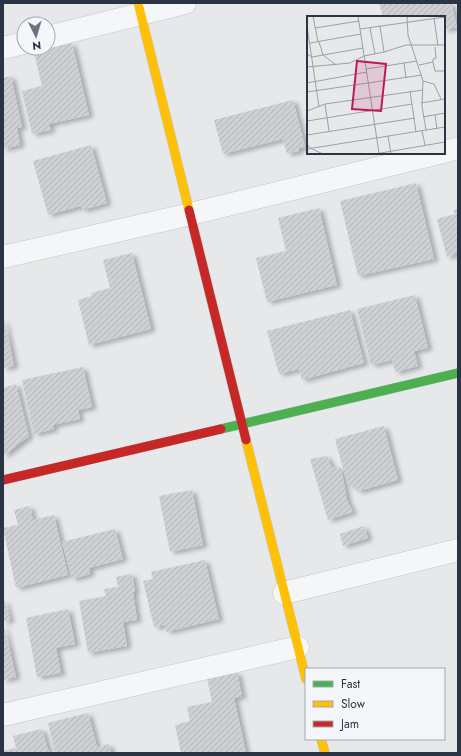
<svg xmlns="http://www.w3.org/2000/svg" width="461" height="756" font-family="Jost,sans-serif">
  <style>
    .building { fill: url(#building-hatch); filter: url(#shadow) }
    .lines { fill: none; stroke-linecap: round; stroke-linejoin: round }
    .street-casing { stroke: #c4c6c8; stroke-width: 23 }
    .fast-casing { stroke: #c4c6c8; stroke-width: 10 }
    .slow-casing { stroke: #c4c6c8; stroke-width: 10 }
    .jam-casing { stroke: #c4c6c8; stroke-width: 10 }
    .street { stroke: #f5f6f7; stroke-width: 22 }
    .fast { stroke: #4caf50; stroke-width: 9 }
    .slow { stroke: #ffc107; stroke-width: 9 }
    .jam { stroke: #c62828; stroke-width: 9 }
    .inset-road { fill: none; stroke: #9ba0a8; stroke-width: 1 }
    .view { fill: #c2185b; fill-opacity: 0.15; stroke: #c2185b; stroke-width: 2 }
    .inset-edge { fill: none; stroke: #2b3445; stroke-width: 2 }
  </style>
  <defs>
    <pattern id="building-hatch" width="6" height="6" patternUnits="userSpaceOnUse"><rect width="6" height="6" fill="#ced0d3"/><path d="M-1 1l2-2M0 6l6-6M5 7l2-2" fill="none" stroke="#b1b3b6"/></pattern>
    <filter id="shadow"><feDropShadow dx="4.5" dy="2.5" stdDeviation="2" flood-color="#0004"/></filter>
  </defs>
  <rect width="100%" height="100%" fill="#e6e8ea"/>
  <!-- building -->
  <path class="building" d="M379,3H451L457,27L444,30V17H383Z
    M72,43L89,115L49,124L51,130L32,134L22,91L42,86L34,52Z
    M11,76L22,127L17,128L20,145L3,149V78Z
    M293,100L305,147L299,148V151L287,154L283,139L223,154L214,120Z
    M91,145L107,203L83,210L81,206L48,215L33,161Z
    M416,183L434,259L358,276L340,201Z
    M319,208L337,285L267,302L256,258L286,251L278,218Z
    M458,209V253L447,257L437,219L455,214L454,210Z
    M132,253L151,329L89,345L78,300L92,296L91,293L110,288L103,260Z
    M415,295L428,348L414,351L418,366L395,372L392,360L371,365L357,309Z
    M350,310L364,363L302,380L299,369L279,374L267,331Z
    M4,319L14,366L3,368V320Z
    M83,367L92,407L78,410L80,419L53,425L54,429L34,434L22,380Z
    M16,384L29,436L3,456V388Z
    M384,426L398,480L359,491L347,483L335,439Z
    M327,456L332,468L341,467L347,500L353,512L328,520L310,459Z
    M192,490L203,545L170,552L159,496Z
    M30,506L33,520L54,515L68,575L16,588L3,528L18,525L14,510Z
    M364,526L368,538L343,546L340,534Z
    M115,529L123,559L89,568L90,574L72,579L62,542Z
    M205,560L219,619L166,632L165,625L154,627L143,581L153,579L151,572Z
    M132,574L135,591L133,592L137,620L123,622L127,646L88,653L79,601L106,596L104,589L118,587L116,577Z
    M3,601H5L10,620L3,622Z
    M68,609L75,644L56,648L61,673L37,677L26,618Z
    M3,622L16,677L3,680Z
    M237,672L242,696L234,698L246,753H181L175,725L190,721L187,707L212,702L207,678Z
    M88,713L97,747L109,744L111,753H55L48,723Z
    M42,729L49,753H3V751L16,748L13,736Z"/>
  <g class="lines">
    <!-- street casing -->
    <g class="street-casing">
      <path id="street" d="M48,37L185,3
        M3,48L24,43
        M444,152L458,148
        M3,257L191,214L439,153
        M284,593L458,550
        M3,715L298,647"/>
    </g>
    <!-- fast casing -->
    <g class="fast-casing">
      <path id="fast" d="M221,429L458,373"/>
    </g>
    <!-- slow casing -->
    <g class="slow-casing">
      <path id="slow" d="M138,3L189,210
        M246,440L306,679
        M321,739L325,753"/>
    </g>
    <!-- jam casing -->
    <g class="jam-casing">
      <path id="jam" d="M189,210L246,440
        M3,480L221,429"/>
    </g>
    <!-- street -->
    <use href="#street" class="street"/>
    <!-- fast -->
    <use href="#fast" class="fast"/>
    <!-- slow -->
    <use href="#slow" class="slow"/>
    <!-- jam -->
    <use href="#jam" class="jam"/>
  </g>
  <!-- overview -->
  <g transform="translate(307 16)">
    <rect width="138" height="138" fill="#e6e8ea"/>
    <path class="inset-road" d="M6,0L11,26M51,0L72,137M100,0L101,19L116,65L115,90L119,114M127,2L131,30M0,10L12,91M8,12L52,5M63,12L68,38M53,13L138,1M12,26L16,39L29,49M3,27L54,18M77,36L99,29H138M0,38L5,41L56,32M126,46L128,55H138M97,47L99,62M112,49L126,46V43L129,42L128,31M0,51L43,47L57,40L77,36L73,10M59,53L110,45M116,65L127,68L134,83M0,67L60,56M103,75L109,116M0,76L115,59M114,87L138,83M18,88L22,115M0,95L18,88L116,74M128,99L130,113M116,101L138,97M0,105L105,88M115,115L118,129M0,119L108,102M81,120L84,138M0,128L3,132L16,138M0,133L138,111M68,138L138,126"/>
    <path class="view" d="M50,45L79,48L74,95L45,93Z"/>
    <rect width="138" height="138" class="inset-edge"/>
  </g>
  <!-- border -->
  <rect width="461" height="756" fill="none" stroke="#2b3445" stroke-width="8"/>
  <!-- legend -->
  <rect x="305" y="668" width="140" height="72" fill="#f4f6f9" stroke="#a4a8b1"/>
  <rect x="313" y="681" width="20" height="6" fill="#4caf50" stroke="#a4a8b1"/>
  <text x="341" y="688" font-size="12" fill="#2b3445">Fast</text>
  <rect x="313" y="701" width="20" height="6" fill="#ffc107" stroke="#a4a8b1"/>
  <text x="341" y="708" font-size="12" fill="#2b3445">Slow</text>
  <rect x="313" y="721" width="20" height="6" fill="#c62828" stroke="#a4a8b1"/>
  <text x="341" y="728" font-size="12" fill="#2b3445">Jam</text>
  <!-- north arrow -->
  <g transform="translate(36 36) rotate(175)"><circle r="19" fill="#f4f6f9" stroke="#a4a8b1"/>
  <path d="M0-3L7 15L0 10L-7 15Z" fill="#6c737f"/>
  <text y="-6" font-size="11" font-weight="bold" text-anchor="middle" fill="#2b3445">N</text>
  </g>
</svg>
